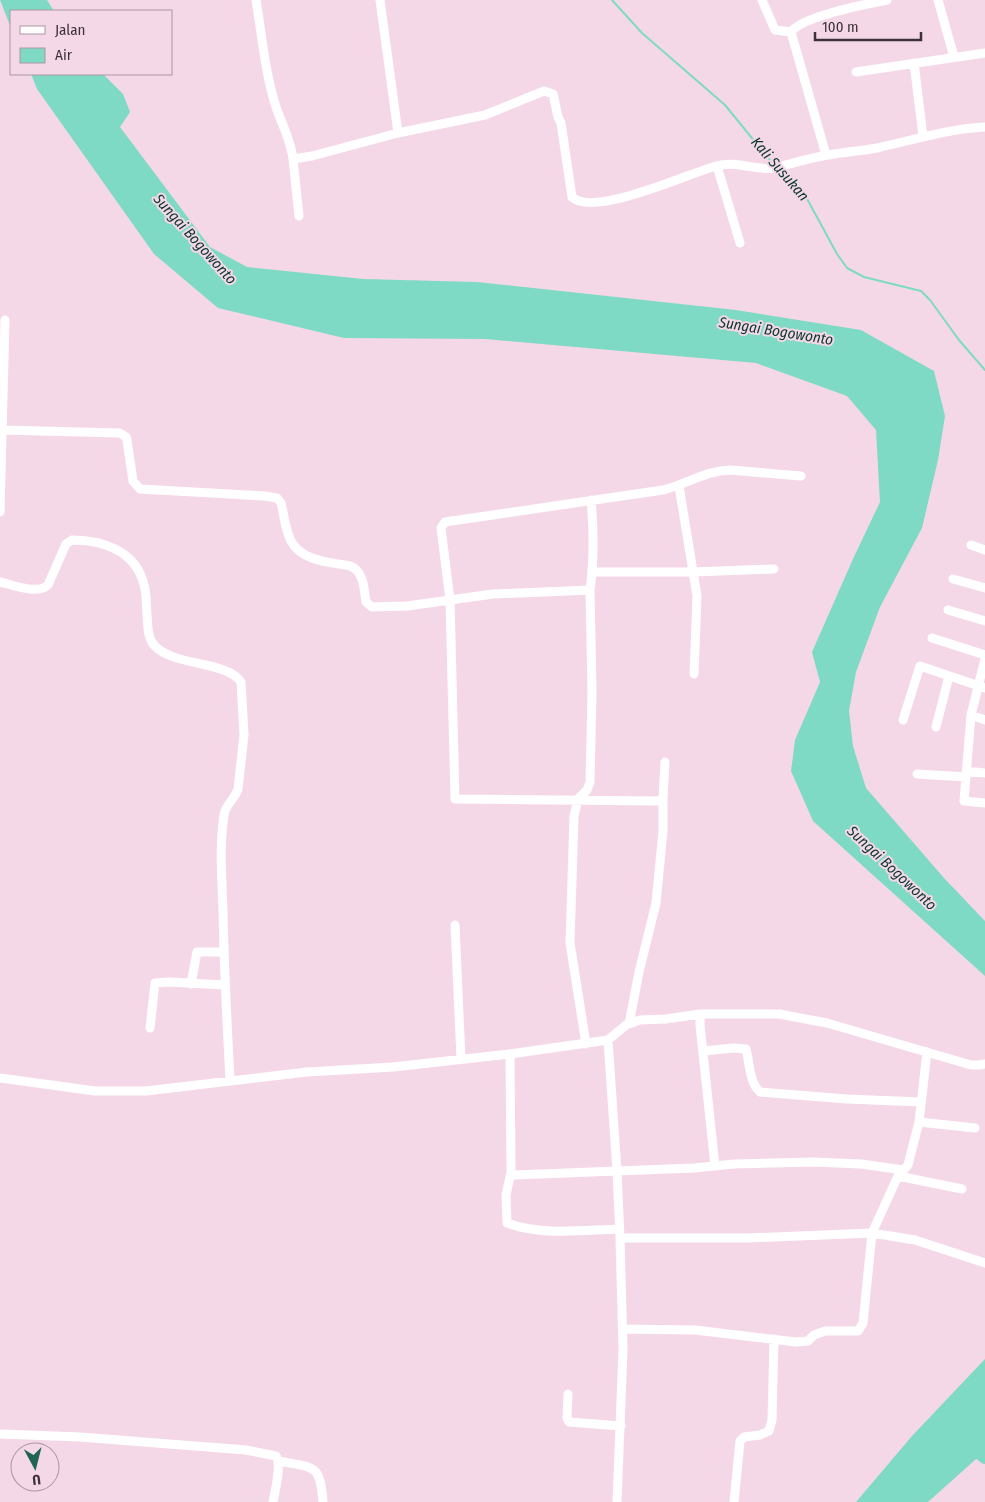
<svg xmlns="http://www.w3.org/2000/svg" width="985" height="1502" font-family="'Fira Sans Condensed',sans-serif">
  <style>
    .water { fill: #7edac4 }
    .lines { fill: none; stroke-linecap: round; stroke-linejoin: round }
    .stream { stroke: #7edac4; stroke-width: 2 }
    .river { stroke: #7edac4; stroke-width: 12 }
    .street { stroke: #fff; stroke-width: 9 }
    .labels { text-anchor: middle; stroke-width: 4; stroke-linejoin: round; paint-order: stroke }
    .water-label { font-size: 15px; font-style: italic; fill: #0a362e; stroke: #f5d8e8 }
  </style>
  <rect width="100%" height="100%" fill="#f5d8e8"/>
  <!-- water -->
  <path class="water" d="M0,0H47L54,11H11V28Z
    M31,74H103L123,94L130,112L120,127L210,247L247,267L363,279L477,282L736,310L861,330L934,371L945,416L938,460L922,528L880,607L856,672L849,711L853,746L866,788L944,878L985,921V976L813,821L791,771L795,740L820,682L812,652L853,559L880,502L876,430L847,396L756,363L485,339L344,338L218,308L154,254L37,89Z
    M985,1359V1451L928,1502H856L912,1436Z"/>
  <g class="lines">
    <!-- stream -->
    <path class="stream" d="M612,0L642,33L725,105L773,164
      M777,169L783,177L805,195L837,254L847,268L864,277L921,291L930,300L959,340L985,370
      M983,1457L985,1454"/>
    <!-- river -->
    <path class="river" d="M968,1444L985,1458"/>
    <!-- street -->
    <path class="street" d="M256,0C262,36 265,73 276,107C282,125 291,140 293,159L312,156L398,133L485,115L544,91L553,94L558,117L561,123L572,197C593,218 690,173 716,166C737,160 754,171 773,168C791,164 809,158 828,155C844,152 861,151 877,148C913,140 948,129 985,127
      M380,0L398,133
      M762,0L775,30L791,32
      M938,0L954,57
      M914,63L923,136
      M856,72L985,53
      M826,155L791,32C802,16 867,4 887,0
      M293,159L299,216
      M717,166L740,243
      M0,430L120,433L126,437L127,440L133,481L140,489L265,496L277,498L281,503C284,514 285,530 291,541C301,561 330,562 350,566C364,571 364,589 366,602L372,607L407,606L450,600L441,528L445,522L663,490C688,484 704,471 730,470L801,476
      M679,486L697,596L694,674
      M0,512L5,320
      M971,545L985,550
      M593,572H693L774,569
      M953,579L985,588
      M0,582C13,585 37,595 48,585L66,544L72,540C103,540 136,551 144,585C147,594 146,606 147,615C148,625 147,637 154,645C173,667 226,660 241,682L244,735L238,789C235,799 225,805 224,815C219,847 222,880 223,911C224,968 227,1024 230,1080
      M590,590L493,594L450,600L455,799L657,801L663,799L665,762
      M948,610L985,621
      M932,638L985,655
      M985,659L971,715L964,801L985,803
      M971,715L985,720
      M903,720L920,666L985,688
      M936,727L949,676
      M966,771L985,773
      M917,774L966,777
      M455,925L461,1059
      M191,984L197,952H224
      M700,1014V1025L715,1166
      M629,1024L639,972L656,903L663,831V799
      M150,1028L155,983L169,982L225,985
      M608,1040L626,1025L640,1020L666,1019L700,1014H779L827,1023L971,1065H979L985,1064
      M586,1044L570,943L574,816L578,799L587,790L590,782L592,692L590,590C594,560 594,531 591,500
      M703,1051L734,1048L746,1049C750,1064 749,1082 760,1092L847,1099L921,1102
      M510,1054L608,1040L617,1171L694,1168L734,1164L813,1162L861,1164L903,1170
      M0,1078L95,1091H146L307,1072L393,1067L510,1054L511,1173L515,1175L617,1171L620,1238H747L872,1233L915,1240L985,1263
      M919,1122L927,1052
      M511,1172L506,1195L507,1223C542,1236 582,1230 619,1229
      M898,1176L962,1189
      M623,1329L695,1330L796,1342L808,1341L814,1335L825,1331H858L863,1323L872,1233L898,1176L908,1165L919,1122L975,1128
      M568,1394L567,1418L569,1422L621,1426
      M0,1434L80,1437L246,1450L276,1456C282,1465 275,1491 273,1502
      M279,1461C314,1468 320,1463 323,1502
      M617,1502L623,1350L620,1238
      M734,1502L740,1441L744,1437L760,1435L769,1431L772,1420L774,1339"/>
  </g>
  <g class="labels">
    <!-- water labels -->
    <g class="water-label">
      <text transform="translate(780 169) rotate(49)" y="5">Kali Susukan</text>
      <text transform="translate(195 239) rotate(48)" y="5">Sungai Bogowonto</text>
      <text transform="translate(776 331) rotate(9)" y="5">Sungai Bogowonto</text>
      <text transform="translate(892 868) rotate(43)" y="5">Sungai Bogowonto</text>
    </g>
  </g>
  <!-- legend -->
  <rect x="10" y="10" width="162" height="65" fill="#f5d8e8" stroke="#ab96a2"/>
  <rect x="20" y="26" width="25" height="8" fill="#ffffff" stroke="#ab96a2"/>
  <text x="55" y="35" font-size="15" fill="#3d3238">Jalan</text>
  <rect x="20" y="48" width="25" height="15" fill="#7edac4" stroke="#ab96a2"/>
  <text x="55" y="60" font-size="15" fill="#3d3238">Air</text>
  <!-- north arrow -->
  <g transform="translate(35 1467) rotate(173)"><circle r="24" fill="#f5d8e8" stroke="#ab96a2"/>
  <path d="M0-4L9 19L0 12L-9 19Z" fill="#1f6455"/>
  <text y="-8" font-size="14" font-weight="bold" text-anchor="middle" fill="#3d3238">U</text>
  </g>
  <!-- scale -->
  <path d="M815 32v8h106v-8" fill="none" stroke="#3d3238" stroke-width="2.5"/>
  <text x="822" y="32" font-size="15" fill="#3d3238" stroke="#f5d8e8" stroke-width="4" paint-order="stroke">100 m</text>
</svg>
